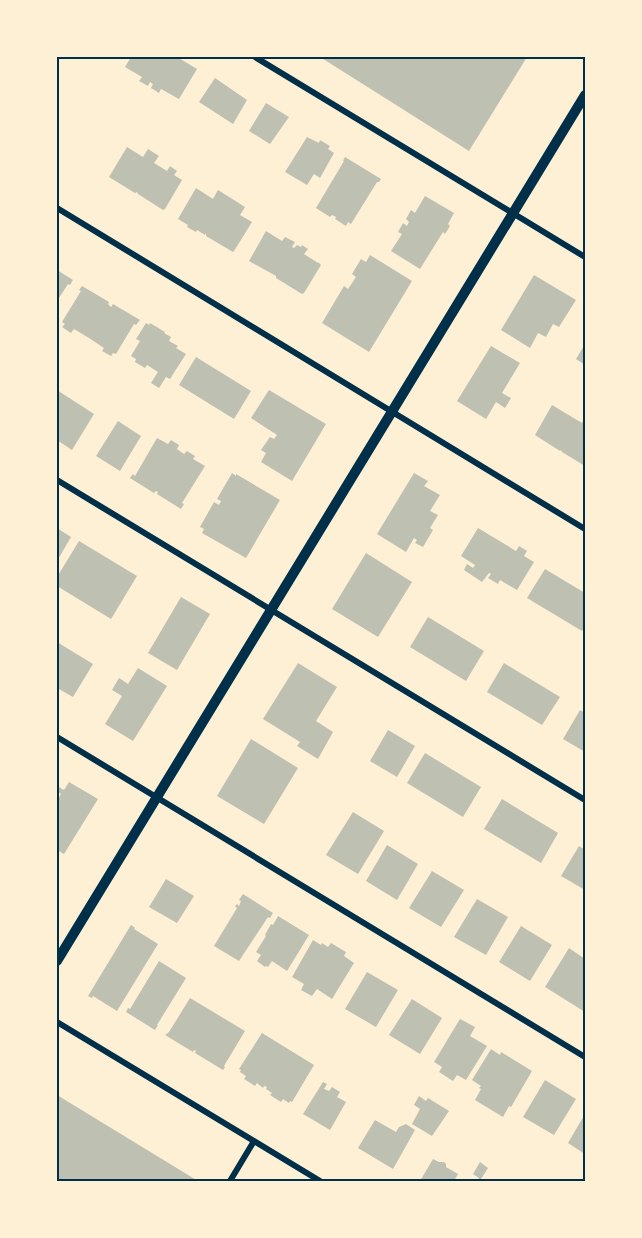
<svg xmlns="http://www.w3.org/2000/svg" width="642" height="1238" font-family="'Sofia Sans Condensed',sans-serif">
  <style>
    .building { fill: #bec0b2 }
    .lines { fill: none; stroke-linecap: round; stroke-linejoin: round }
    .minor { stroke: #003049; stroke-width: 6 }
    .tertiary { stroke: #003049; stroke-width: 10 }
    .neatline { fill: none; stroke: #003049; stroke-width: 2 }
  </style>
  <rect width="100%" height="100%" fill="#fdf0d5"/>
  <!-- building -->
  <path class="building" d="M131,57H177L197,69L179,99L161,89L159,93L151,88L153,84L150,82L148,86L139,81L142,77L125,67Z
    M320,57H527L469,151Z
    M215,78L247,100L233,124L199,102Z
    M266,103L289,117L270,144L249,131Z
    M307,137L319,143L320,140L330,146L328,149L334,153L320,178L314,174L307,185L285,172Z
    M127,147L143,157L148,149L159,156L154,163L167,171L170,166L177,171L174,175L182,180L165,209L163,210L138,194L137,192L135,193L109,177Z
    M345,157L381,179L379,182H377L351,224L348,222L346,226L335,219L336,217L332,215L330,217L316,208L344,161H343Z
    M196,188L213,199L218,190L245,207L240,215L252,222L234,251L233,252L206,236V233L205,235L197,230L196,232L187,227L188,225L178,219Z
    M425,196L454,213L448,224L450,226L445,234L443,232L420,269L391,251L402,234L398,232L403,223L407,226L409,222L406,219L411,210L415,213Z
    M266,231L282,241L285,237L295,242L292,247L294,248L297,245L301,247L302,245L308,249L304,254L318,263L319,262V263L321,265L304,293L302,294L276,278V276L249,261Z
    M370,255L412,281L369,352L322,323L344,286L348,289L356,277L352,274L361,259L366,262Z
    M57,270L73,280L70,285L68,284L57,301Z
    M534,275L576,300L559,327L553,324L546,337L538,333L530,348L501,330Z
    M82,286L109,302L108,304L111,307L113,304L140,320L136,325L134,324L116,354L113,353L111,356L102,351L104,348L89,338L74,329L71,333L62,327L65,324L62,322L81,291L79,290Z
    M146,323L149,325L150,323L165,332L164,333L171,337L169,341L178,346L176,348L186,354L170,379L166,377L159,388L151,383L158,372L147,365L145,368L135,362L136,359L131,356L140,341L136,339Z
    M585,344V365L576,359Z
    M491,346L520,363L502,393L511,398L505,408L496,402L486,419L457,401Z
    M196,357L251,391L234,419L179,385Z
    M57,390L94,414L72,450L57,440Z
    M269,390L326,424L292,481L261,462L266,453L261,450L270,437L274,439L277,435L251,418Z
    M552,405L582,423L585,417V466L562,452L561,450L560,451L535,435Z
    M118,421L141,436L120,471L96,456Z
    M157,438L168,444L171,440L179,445L177,449L184,454L187,451L195,456L193,459L205,466L182,503L184,504L181,509L157,494L158,492L156,491L154,493L130,478L133,474L135,476Z
    M232,473L236,476V474L280,500L246,558L202,533L204,529L200,527L214,502L219,505L221,501L217,499Z
    M414,473L428,481L424,486L440,495L430,511L438,515L430,528L433,530L423,547L415,543L417,540L414,538L406,552L377,534Z
    M57,528L71,537L57,561Z
    M478,528L516,551L519,546L527,551L524,556L534,562L517,590L500,580L498,584L488,578L491,574L489,573L482,582L464,570L467,564L473,568L475,565L461,556Z
    M79,541L137,576L111,619L57,586V577Z
    M366,553L412,582L378,637L332,609Z
    M545,569L585,593V627L582,631L527,598Z
    M181,597L210,614L177,670L148,653Z
    M428,617L484,651L466,681L410,647Z
    M57,642L93,664L73,697L57,688Z
    M298,663L337,687L316,721L333,732L318,759L297,746L300,742L263,719Z
    M504,663L560,697L542,725L487,692Z
    M138,668L167,686L133,741L105,724L122,696L112,690L119,678L128,684Z
    M580,710L585,713V752L563,739Z
    M388,730L415,746L397,777L370,761Z
    M251,739L298,768L264,824L217,796Z
    M425,753L481,787L463,817L407,783Z
    M69,782L98,799L64,854L57,850V801L61,794L57,791V786L64,790Z
    M502,799L558,833L541,863L484,829Z
    M353,812L384,831L358,874L326,855Z
    M387,845L418,864L397,900L366,881Z
    M579,846L585,850V890L561,876Z
    M432,871L464,890L441,927L409,908Z
    M166,879L194,896L177,923L149,907Z
    M243,894L273,913L270,918L268,917L239,961L214,946L237,908L235,906L237,904L239,906L241,901L239,900Z
    M477,899L508,917L486,955L454,937Z
    M278,916L309,935L287,971L272,961L268,967L266,966L265,967L257,961L261,955L256,952L266,936L265,935L271,924L273,925Z
    M131,925L135,928L134,929L158,944L117,1011L93,996L92,998L88,996Z
    M521,926L552,945L530,981L499,962Z
    M313,940L321,945L322,943L328,947L331,943L346,952L344,956L354,963L332,999L317,989L312,996L301,990L304,984L292,977Z
    M569,948L585,959V1012L545,987Z
    M159,961L186,978L157,1025H158L155,1030L126,1012L128,1008L130,1009Z
    M367,972L398,990L376,1027L345,1009Z
    M190,998L245,1031L224,1066L225,1067L223,1070L195,1053L196,1051L194,1050L193,1052L165,1035L169,1032Z
    M412,999L442,1018L420,1054L389,1035Z
    M460,1019L475,1027L470,1036L487,1046L466,1080L457,1075L453,1081L439,1072L442,1067L434,1062Z
    M262,1033L314,1065L292,1102L290,1101L289,1103L283,1099L281,1102L270,1095L272,1093L266,1089L267,1087L264,1086L263,1088L257,1083L255,1086L244,1079L246,1076L240,1072L241,1070L239,1069Z
    M491,1049L500,1055L501,1052L532,1071L511,1107L509,1106L503,1117L475,1100L481,1089L479,1088L481,1086L472,1080Z
    M545,1080L576,1099L554,1135L523,1117Z
    M323,1082L327,1084L324,1089L329,1091L332,1087L340,1092L337,1097L346,1102L330,1130L303,1114Z
    M57,1095L198,1181H57Z
    M419,1096L426,1101L428,1098L449,1111L432,1136L412,1124L420,1109L414,1105Z
    M585,1114V1154L568,1143Z
    M375,1120L396,1132L399,1127L406,1124L415,1130L393,1169L358,1148Z
    M433,1159L439,1162H444L446,1164V1167L458,1174L454,1181H420Z
    M480,1162L488,1168L481,1179L483,1181H477L479,1178L473,1174Z"/>
  <g class="lines">
    <!-- minor -->
    <path class="minor" d="M255,57L585,257
      M57,208L585,529
      M57,480L585,800
      M57,737L585,1057
      M57,1022L320,1181
      M230,1181L254,1141"/>
    <!-- tertiary -->
    <path class="tertiary" d="M57,961L585,95"/>
  </g>
  <!-- border -->
  <rect width="642" height="1238" fill="none" stroke="#fdf0d5" stroke-width="117"/>
  <rect x="58" y="58" width="526" height="1122" class="neatline"/>
</svg>
